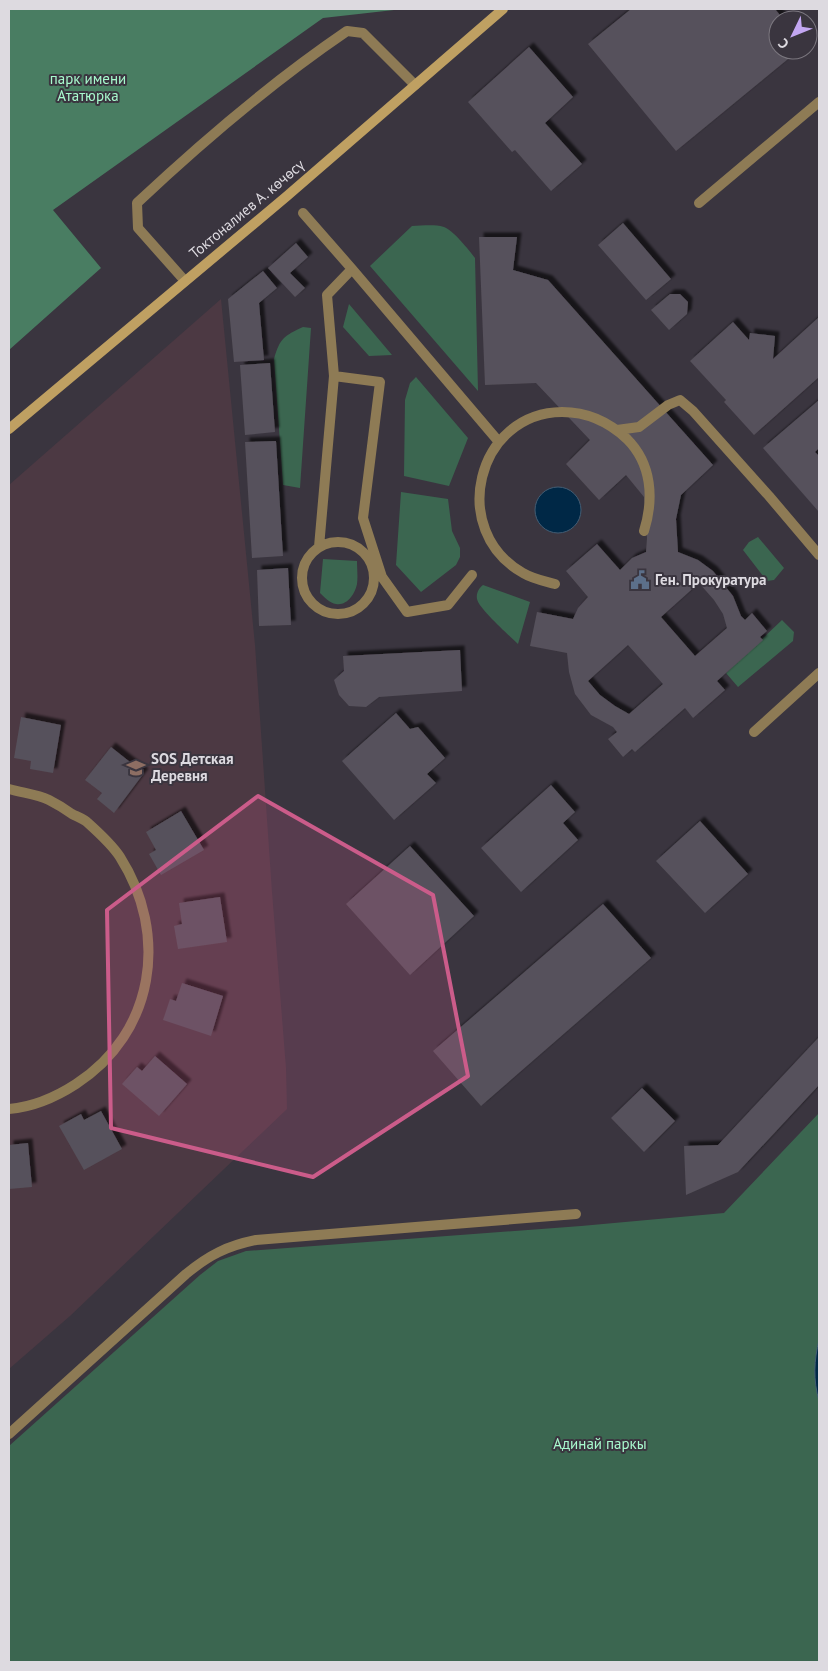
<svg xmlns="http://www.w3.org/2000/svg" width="828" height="1671" font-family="'PT Sans',sans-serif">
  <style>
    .education { fill: #4c3943 }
    .green { fill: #3b6650 }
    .forest { fill: #497d62 }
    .water { fill: #002846; stroke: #425d74 }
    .building { fill: #56515b; fill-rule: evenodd; filter: url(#shadow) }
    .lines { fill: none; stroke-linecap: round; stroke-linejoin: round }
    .service { stroke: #8e7b55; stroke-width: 10 }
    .minor { stroke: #8e7b55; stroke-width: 10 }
    .secondary { stroke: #bfa062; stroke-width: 10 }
    .marked { fill: #cb5c8a; fill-opacity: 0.2; stroke: #cb5c8a; stroke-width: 4; stroke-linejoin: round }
    .labels { text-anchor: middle; stroke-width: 4; stroke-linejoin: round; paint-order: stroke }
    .park-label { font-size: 15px; fill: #a8face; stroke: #3a353f }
    .street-label { font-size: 15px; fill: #dddae0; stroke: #3a353f }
    .poi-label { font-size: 15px; font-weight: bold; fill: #dddae0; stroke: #3a353f; text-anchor: start }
  </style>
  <defs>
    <filter id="shadow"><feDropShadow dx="4.5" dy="-4.5" stdDeviation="1" flood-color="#0009"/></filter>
  </defs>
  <rect width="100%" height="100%" fill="#3a353f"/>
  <!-- education -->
  <path class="education" d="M221,299L255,645L272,892L286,1068L287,1109L70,1316L9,1369V485Z"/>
  <!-- green -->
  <path class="green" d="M412,226C422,226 433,224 444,227C453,230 469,250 475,258L478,391L370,266Z
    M349,304L392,355L369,356L343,327Z
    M303,327L311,328L300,488L283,485L274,359C280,338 284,336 303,327Z
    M416,377L468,438L449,486L404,476L405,400L410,383Z
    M401,492L448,499L452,531L460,548V557L456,565L421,592L396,565Z
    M758,537L784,568L774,580L767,581L743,550L749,542Z
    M323,559L357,561C357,568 358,577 357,584C355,594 347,606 336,604C330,603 324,597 320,593Z
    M483,585L530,602L518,644C510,636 479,609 477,599C476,593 479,588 483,585Z
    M782,620L794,632L793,641L738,687L726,673Z
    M819,1113V1662H9V1446L200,1275L218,1261L246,1251L581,1226L724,1213Z"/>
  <!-- forest -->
  <path class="forest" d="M9,9H396L394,10L323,18L53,210L101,268L9,350Z"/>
  <!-- water -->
  <path class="water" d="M535 510a23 23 0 1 1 46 0a23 23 0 1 1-46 0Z
    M819,1340V1401C813,1380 814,1360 819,1340Z"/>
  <!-- building -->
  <path class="building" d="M631,9H775L784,20H778V50H799L676,151L588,44Z
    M529,47L573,97L545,123L582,164L551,191L515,150L512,152L468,102Z
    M623,223L671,279L646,300L598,245Z
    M479,237H517L513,270L548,280L713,465L681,495L676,519L678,552L698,560L713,571L733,596L741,616L745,620L752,613L767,631L760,637L763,640L717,681L725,690L693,718L685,708L635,752L632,749L623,757L608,739L617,732L613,727L591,715L575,694L569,672L567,653L530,646L537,612L573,619L578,608L588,597L566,571L597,544L620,570L632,558L646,552L647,538L644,497L626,475L599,500L566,464L590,440L536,383L485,385ZM699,583L714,600L723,614L727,628L695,656L661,617ZM628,645L663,684L629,714L615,706L600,695L588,681Z
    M296,243L308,257L290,273L305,288L295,297L268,268Z
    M263,271L277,288L259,303L264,360L234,362L228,299Z
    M670,294H680L688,302L687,314L669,330L651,310Z
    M819,317V377L754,435L724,402L726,400L690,361L733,322L749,340L750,333L775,336L773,359Z
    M270,363L275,432L245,435L240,365Z
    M819,400V448L815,452L819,456V512L763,448Z
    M276,441L283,556L252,558L245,442Z
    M288,568L291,625L259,626L257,570Z
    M460,650L462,691L379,697L366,707L349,706L339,695L334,680L344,671L343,656Z
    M396,713L410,729L418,727L445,758L427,774L436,783L394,820L342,761Z
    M21,717L61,725L53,773L30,769L31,761L14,758Z
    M111,747L144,773L114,813L97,799L102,793L85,780Z
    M551,785L575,812L563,823L578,840L521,892L481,848Z
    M181,811L204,850L161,875L149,854L156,850L146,832Z
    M700,821L748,874L705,913L656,861Z
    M410,846L474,916L410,975L346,904Z
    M220,897L227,942L178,949L174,926L182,924L179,903Z
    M603,904L651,958L481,1106L433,1051Z
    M182,983L223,996L211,1036L163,1020L170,999L176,1001Z
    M819,1037V1085L738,1172L686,1195L684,1146L718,1145Z
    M155,1056L187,1084L159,1116L122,1084L137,1067L142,1071Z
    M642,1088L675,1121L644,1152L611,1118Z
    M101,1111L122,1149L84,1170L59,1126L81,1114L84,1120Z
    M28,1143L32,1187L9,1189V1145Z"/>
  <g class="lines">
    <!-- service -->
    <path class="service" d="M699,203L819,102
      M303,213L352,269L499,442
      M352,269L327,295L334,376L380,382L363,518L382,577L407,612L448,605L472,575
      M185,281L138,228L137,203C203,141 272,82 347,31L363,33L415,85
      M617,430L639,427L668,405L680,400L693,411L769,496L819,555
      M302 578a36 36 0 1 1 72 0a36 36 0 1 1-72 0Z
      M319,547L334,376
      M555,584C544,581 533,579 523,573C448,531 476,413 562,412C587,412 609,422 627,439C652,464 654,499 644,531
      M754,732L819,673
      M9,789C22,793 37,794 49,800C57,804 65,809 72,814C78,817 84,819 88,823C98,832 113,846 120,857C169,934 155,1033 76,1084C56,1097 33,1107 9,1109"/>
    <!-- minor -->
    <path class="minor" d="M9,1434L186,1274C209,1255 227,1246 256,1240L576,1214"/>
    <!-- secondary -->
    <path class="secondary" d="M9,429L287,196L503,9"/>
  </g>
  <!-- marked area -->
  <path class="marked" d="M258,796L433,895L468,1076L313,1177L111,1128L107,910Z"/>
  <!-- icons -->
  <defs>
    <g id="civic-bare" transform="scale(1.5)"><path d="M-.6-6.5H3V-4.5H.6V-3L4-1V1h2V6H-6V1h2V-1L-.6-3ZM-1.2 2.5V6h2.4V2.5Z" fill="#5c6f8a" stroke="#3a353f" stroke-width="2.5" paint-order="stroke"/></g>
    <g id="school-bare" transform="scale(1.5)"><path d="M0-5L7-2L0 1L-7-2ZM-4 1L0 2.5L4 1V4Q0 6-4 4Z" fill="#8d6e63" stroke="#3a353f" stroke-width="2.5" paint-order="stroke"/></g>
  </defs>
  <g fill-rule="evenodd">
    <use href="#civic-bare" x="640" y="580"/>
    <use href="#school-bare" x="136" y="768"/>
  </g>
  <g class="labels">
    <!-- park labels -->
    <g class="park-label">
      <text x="88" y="84">парк имени<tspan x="88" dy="17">Ататюрка</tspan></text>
      <text x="600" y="1449">Адинай паркы</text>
    </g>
    <!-- street labels -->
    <g class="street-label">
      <text transform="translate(247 209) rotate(-40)" y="5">Токтоналиев А. көчөсү</text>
    </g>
    <!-- poi labels -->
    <g class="poi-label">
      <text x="655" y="585">Ген. Прокуратура</text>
      <text x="151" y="764">SOS Детская<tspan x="151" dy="17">Деревня</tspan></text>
    </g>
  </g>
  <!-- border -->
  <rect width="828" height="1671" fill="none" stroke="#dddae0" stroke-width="20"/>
  <!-- north arrow -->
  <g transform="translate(793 35) rotate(227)"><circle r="24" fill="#3a353f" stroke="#7b777f"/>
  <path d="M0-4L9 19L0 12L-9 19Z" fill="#c3a7f2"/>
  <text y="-8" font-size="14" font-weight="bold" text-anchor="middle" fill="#dddae0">С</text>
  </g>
</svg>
